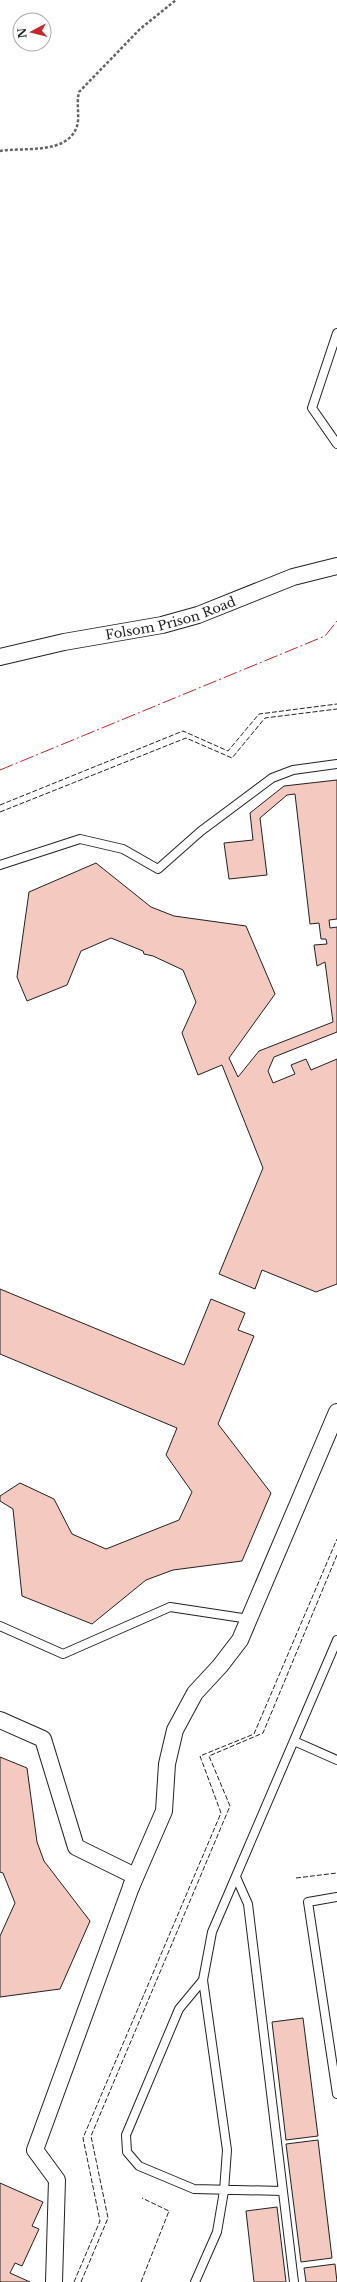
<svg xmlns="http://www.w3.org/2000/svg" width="337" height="2282" font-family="'Libre Baskerville',serif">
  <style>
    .building { fill: #f3c9c0; stroke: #222 }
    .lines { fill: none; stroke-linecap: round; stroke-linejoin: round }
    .lane-casing { stroke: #222; stroke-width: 10 }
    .street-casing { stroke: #222; stroke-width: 18 }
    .path { stroke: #646464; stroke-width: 2.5; stroke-dasharray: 3 2; stroke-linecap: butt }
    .lane { stroke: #fff; stroke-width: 8 }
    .street { stroke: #fff; stroke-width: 16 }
    .fence { stroke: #222; stroke-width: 1; stroke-dasharray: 5 2; stroke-linecap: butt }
    .power { stroke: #c62828; stroke-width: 1; stroke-dasharray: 14 3 2 3; stroke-linecap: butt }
    .labels { text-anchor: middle; stroke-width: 3; stroke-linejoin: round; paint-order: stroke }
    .street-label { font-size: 13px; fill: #222; stroke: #fff }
  </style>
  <rect width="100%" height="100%" fill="#fff"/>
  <!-- building -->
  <path class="building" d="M337,780V919L329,920L330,928L337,927V1032L274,1057L268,1071L273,1083L295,1074L291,1065L306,1059L311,1070L337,1059V1284L316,1292L262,1270L255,1289L219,1274L263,1168L222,1065L198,1075L182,1033L196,1002L183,970L153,956L144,954L143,951L111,938L81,951L67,985L27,1001L17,977L29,892L96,863L151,907L174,916L246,926L275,994L229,1058L238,1077L259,1051L333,1022L325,962L317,966L314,945L327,944L326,939H321L319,923L310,924L295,794L287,795L260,818L267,875L229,879L224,843L253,840L250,813L284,786Z
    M0,1289L184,1365L211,1299L245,1313L238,1330L254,1336L218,1424L271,1493L242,1561L173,1570L146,1580L92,1624L22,1596L13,1509L0,1501V1496L20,1483L54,1499L72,1534L106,1549L179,1520L192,1492L166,1455L177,1428L0,1354Z
    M0,1757L27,1768L37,1842L44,1861L90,1921L60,1989L0,1997V1936L15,1903L3,1873L0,1872Z
    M303,2018L318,2136L286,2140L272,2022Z
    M318,2140L332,2258L301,2262L286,2144Z
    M0,2183L43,2202L32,2226L39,2229L22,2266L15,2263L10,2273L30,2282H0Z
    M277,2207L286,2282H254L246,2211Z
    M335,2264L337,2282H306L304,2268Z"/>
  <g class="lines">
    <!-- lane casing -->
    <g class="lane-casing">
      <path id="lane" d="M337,333L312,408L337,444
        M0,865L80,839L123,849L158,869L201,831L272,778L293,770L337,764
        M0,1626L63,1654L170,1607L249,1619
        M294,1741L337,1760
        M236,1877L248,1904L294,2282
        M337,1897L308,1902L337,2094
        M203,1980L179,2009L126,2135L127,2152L139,2166L194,2189L283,2191
        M195,2282L217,2232L224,2191L227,2150L203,1980L212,1932L337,1640"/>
    </g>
    <!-- street casing -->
    <g class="street-casing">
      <g id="street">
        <path id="s1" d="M0,657L64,642L162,625L198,615L293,577L337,566"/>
        <path d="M0,1720L43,1739L76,1847L135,1876L35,2150L57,2180L54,2282"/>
        <path d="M131,1887L164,1811L167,1764L175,1730L195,1693L220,1666L240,1640L337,1412"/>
      </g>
    </g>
    <!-- path -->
    <path class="path" d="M0,151C24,147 68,155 77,126C80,117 76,104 79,92L140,29L176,0"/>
    <!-- lane -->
    <use href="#lane" class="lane"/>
    <!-- street -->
    <use href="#street" class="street"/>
    <!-- fence -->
    <path class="fence" d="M0,805L183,731L228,751L259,714L337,704
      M0,812L186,738L232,758L265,718L337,709
      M296,1878L337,1873
      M74,2282L100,2221L83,2138L221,1813L200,1756L254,1734L337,1539
      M81,2282L108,2218L91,2136L230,1806L209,1756L263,1733L337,1555
      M141,2282L169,2211L142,2198"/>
    <!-- power -->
    <path class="power" d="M0,770L325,636L337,621"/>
  </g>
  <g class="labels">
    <!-- street labels -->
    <g class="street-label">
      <text dy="5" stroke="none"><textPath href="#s1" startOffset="175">Folsom Prison Road</textPath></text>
    </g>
  </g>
  <!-- north arrow -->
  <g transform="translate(32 32) rotate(263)"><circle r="19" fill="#ffffff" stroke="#a7a7a7"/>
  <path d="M0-3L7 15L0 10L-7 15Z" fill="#c62828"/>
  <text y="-6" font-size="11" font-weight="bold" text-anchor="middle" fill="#222222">N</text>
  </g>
</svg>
